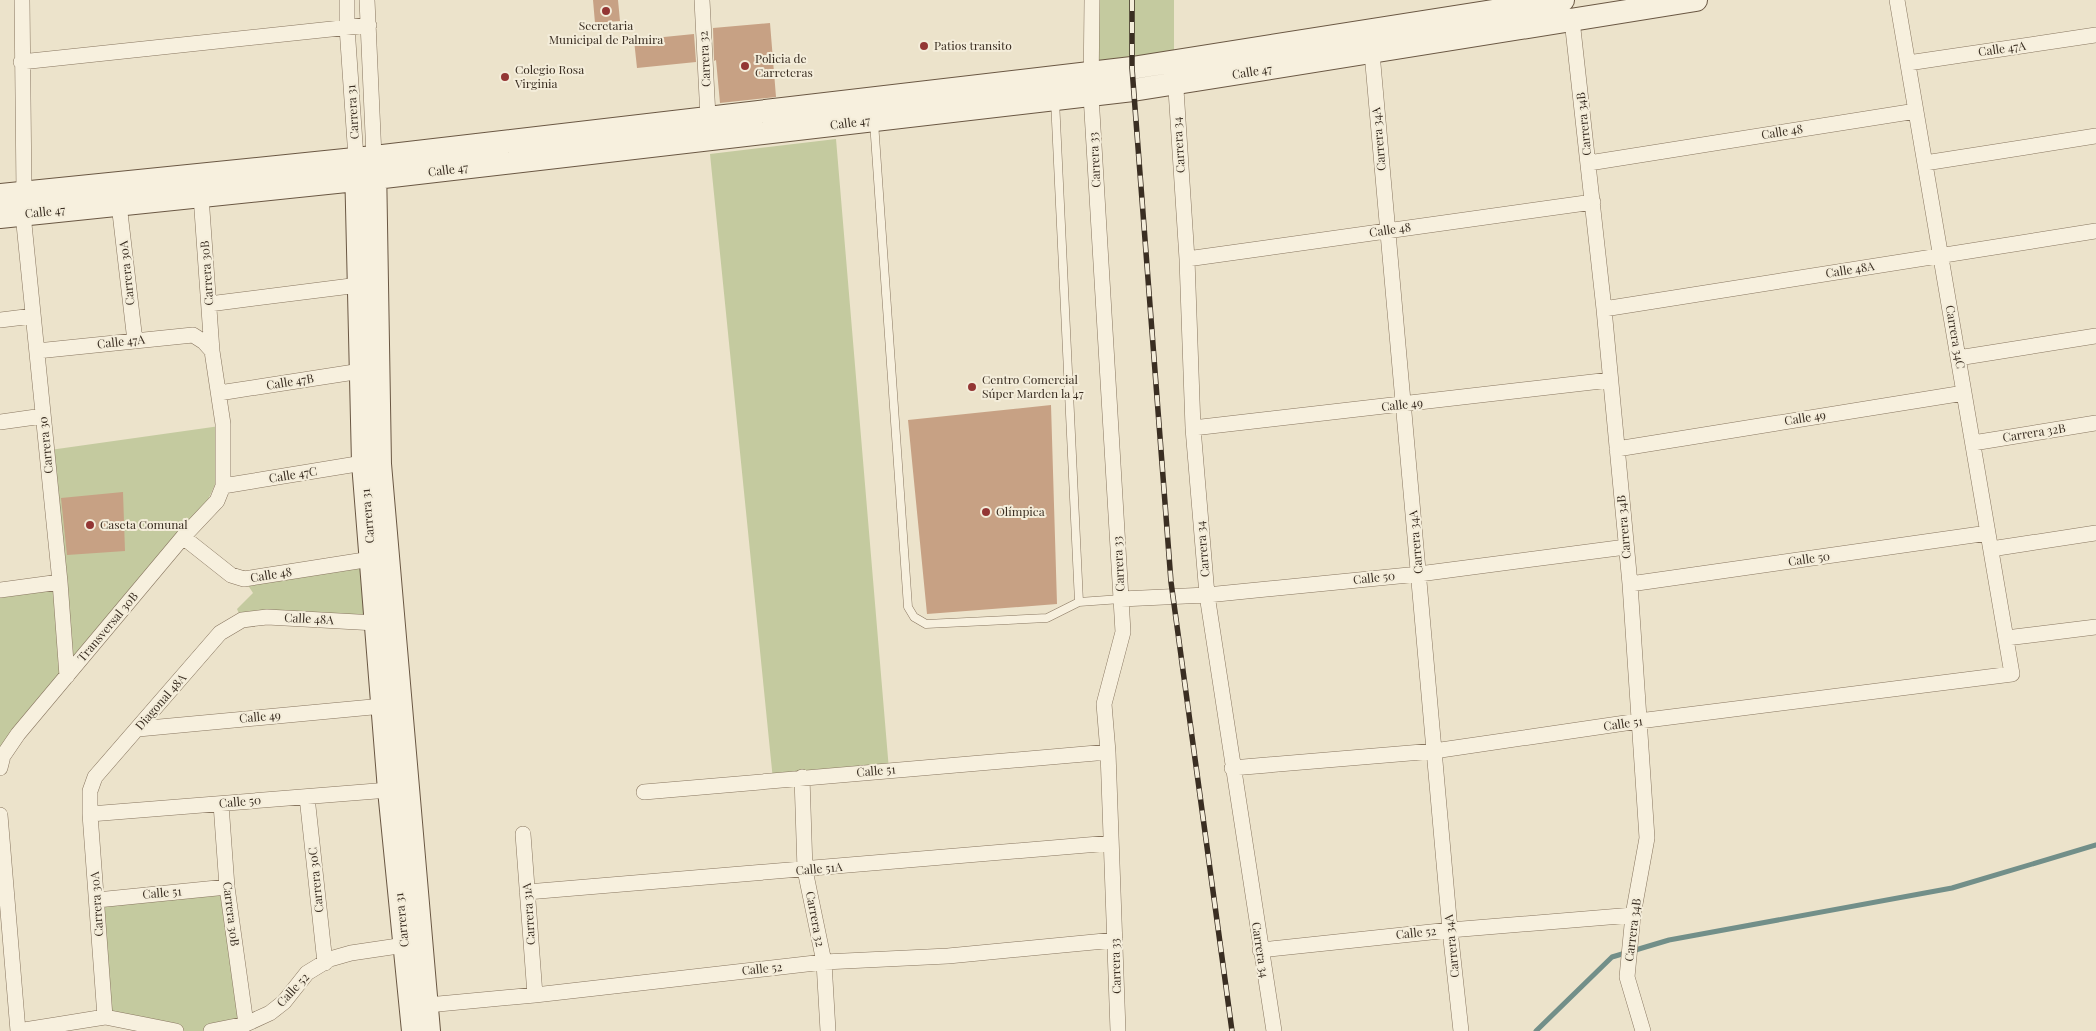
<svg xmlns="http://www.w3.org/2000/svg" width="2096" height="1031" font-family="'Playfair Display',serif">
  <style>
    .green { fill: #c4ca9f }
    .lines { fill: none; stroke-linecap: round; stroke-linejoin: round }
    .stream { stroke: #728f89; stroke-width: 5 }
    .building { fill: #c7a184 }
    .lane-casing { stroke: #887660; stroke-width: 9 }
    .street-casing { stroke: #887660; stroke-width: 16 }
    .secondary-casing { stroke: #6a5743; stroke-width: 24 }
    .lane { stroke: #f7f0de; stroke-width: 8 }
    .street { stroke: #f7f0de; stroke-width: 15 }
    .secondary { stroke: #f7f0de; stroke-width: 22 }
    .rail-casing { stroke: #3a2e22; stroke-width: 5.5 }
    .rail { stroke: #f4edda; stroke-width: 4; stroke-dasharray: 11; stroke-linecap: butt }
    .poi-dot { fill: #933634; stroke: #f4edda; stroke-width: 2 }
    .labels { text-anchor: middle; stroke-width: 4; stroke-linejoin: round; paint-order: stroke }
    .poi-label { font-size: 12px; fill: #3a2e22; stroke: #f4edda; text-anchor: start }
    .street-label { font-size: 12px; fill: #3a2e22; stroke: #f4edda }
  </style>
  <rect width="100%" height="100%" fill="#ece3cb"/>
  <!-- green -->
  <path class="green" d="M1092,0H1174V63L1091,73Z
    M836,139L889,770L773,780L710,154Z
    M220,426L218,478L201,515L69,672L50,450Z
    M371,559L376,623L242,620L237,609L253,593L244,579Z
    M58,584L66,676L0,750V592Z
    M227,888L246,1024L211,1031H176L105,1017L97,900Z"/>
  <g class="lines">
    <!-- stream -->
    <path class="stream" d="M1536,1031L1612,957L1669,940L1952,888L2096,845"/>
  </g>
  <!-- building -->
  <path class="building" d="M593,0H618L620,21L595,23Z
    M770,23L776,97L720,103L716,60L714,61L713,28Z
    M694,34L696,62L637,68L634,40Z
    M1051,405L1057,604L927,614L908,420Z
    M123,492L125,551L67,555L61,498Z"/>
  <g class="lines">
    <!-- lane casing -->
    <g class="lane-casing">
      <path id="lane" d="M874,122L908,607L914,617L926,624L1047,618L1079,602L1055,100
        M1079,602L1121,599"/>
    </g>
    <!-- street casing -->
    <g class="street-casing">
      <path id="street" d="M22,0L24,193
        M347,0V27L356,158
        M367,0L374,157
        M702,0L708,117
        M1092,0L1091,95L1123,632L1104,704L1108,752L1118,1031
        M1572,20L1604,309L1630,584L1647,838L1633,915L1627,977L1643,1031
        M1372,53L1450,930L1461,1031
        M21,62L369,25
        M1908,63L2096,35
        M1175,74L1187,259L1193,428L1207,595L1274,1031
        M1589,163L1916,111
        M1925,163L2096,136
        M201,196L212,351
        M119,204L135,341
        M23,214L60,582L67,676
        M1187,259L1593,202
        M209,304L359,285
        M1604,309L2096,231
        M0,320L33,316
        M1958,358L2096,336
        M219,393L361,371
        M0,422L43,416
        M1193,428L1610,380
        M1973,443L2096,423
        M1617,449L1964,393
        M223,486L363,463
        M183,537L231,575L244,579L371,559
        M1991,549L2096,533
        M1630,584L1988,533
        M0,590L60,582
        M1121,599L1207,595L1419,574L1626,547
        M2006,638L2096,627
        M138,729L383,706
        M0,768L3,756L18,734L183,537L217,501L223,486V424L212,351L204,342L193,335L37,351
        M1232,768L1434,751L1639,721L2012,674L1897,0
        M802,777L805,870L824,962L828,1031
        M644,792L1108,752
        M307,797L325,963
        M221,804L227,887L246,1024
        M90,814L389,790
        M0,815L18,1031
        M523,834L535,995
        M527,892L1111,843
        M97,900L227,887
        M1260,950L1450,930L1633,915
        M417,1006L535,995L824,962L948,956L1115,940
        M105,1017L90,814V791L95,777L220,633L242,620L267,617L376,623
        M18,1031L105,1017L176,1031
        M211,1031L246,1024L270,1013L284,1002L307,973L330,959L351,953L405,945"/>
    </g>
    <!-- secondary casing -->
    <g class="secondary-casing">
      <path id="secondary" d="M356,164L363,463L389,790L413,1031
        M375,164L380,464L429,1031
        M0,195L374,157L1132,68L1563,0
        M0,217L375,178L1133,90L1696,0"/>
    </g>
    <!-- lane -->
    <use href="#lane" class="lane"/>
    <!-- street -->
    <use href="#street" class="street"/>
    <!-- secondary -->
    <use href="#secondary" class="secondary"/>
    <!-- rail casing -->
    <g class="rail-casing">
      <path id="rail" d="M1132,0V68L1171,582L1232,1031"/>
    </g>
    <!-- rail -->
    <use href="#rail" class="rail"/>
  </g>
  <!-- markers -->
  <g class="poi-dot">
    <circle cx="606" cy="11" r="5"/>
    <circle cx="924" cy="46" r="5"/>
    <circle cx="745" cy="66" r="5"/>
    <circle cx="505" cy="77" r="5"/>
    <circle cx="972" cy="387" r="5"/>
    <circle cx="986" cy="512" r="5"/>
    <circle cx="90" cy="525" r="5"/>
  </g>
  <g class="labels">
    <!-- poi labels -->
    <g class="poi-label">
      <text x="606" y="30" text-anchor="middle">Secretaria<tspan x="606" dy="14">Municipal de Palmira</tspan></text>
      <text x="934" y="50">Patios transito</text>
      <text x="755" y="63">Policia de<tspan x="755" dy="14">Carreteras</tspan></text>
      <text x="515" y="74">Colegio Rosa<tspan x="515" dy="14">Virginia</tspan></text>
      <text x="982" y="384">Centro Comercial<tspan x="982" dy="14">Súper Marden la 47</tspan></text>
      <text x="996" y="516">Olímpica</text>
      <text x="100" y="529">Caseta Comunal</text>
    </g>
    <!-- street labels -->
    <g class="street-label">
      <text transform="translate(2002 49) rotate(-8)" y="4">Calle 47A</text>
      <text transform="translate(705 59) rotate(-93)" y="4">Carrera 32</text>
      <text transform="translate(1252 72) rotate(-9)" y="4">Calle 47</text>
      <text transform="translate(353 112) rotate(-94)" y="4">Carrera 31</text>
      <text transform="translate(850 123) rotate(-7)" y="4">Calle 47</text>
      <text transform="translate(1584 124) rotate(-96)" y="4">Carrera 34B</text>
      <text transform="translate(1782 132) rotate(-9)" y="4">Calle 48</text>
      <text transform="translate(1379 139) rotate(-95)" y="4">Carrera 34A</text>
      <text transform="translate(1179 145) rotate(-94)" y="4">Carrera 34</text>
      <text transform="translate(1095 160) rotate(-93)" y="4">Carrera 33</text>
      <text transform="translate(448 170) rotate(-7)" y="4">Calle 47</text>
      <text transform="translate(45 212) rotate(-6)" y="4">Calle 47</text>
      <text transform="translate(1390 230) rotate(-8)" y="4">Calle 48</text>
      <text transform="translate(1850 270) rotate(-9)" y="4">Calle 48A</text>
      <text transform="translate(127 273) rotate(-96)" y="4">Carrera 30A</text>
      <text transform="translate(207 273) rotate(-94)" y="4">Carrera 30B</text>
      <text transform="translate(1955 337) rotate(80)" y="4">Carrera 34C</text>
      <text transform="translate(121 342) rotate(-6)" y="4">Calle 47A</text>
      <text transform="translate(290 382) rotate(-9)" y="4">Calle 47B</text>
      <text transform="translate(1402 405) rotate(-6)" y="4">Calle 49</text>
      <text transform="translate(1805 418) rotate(-9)" y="4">Calle 49</text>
      <text transform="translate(2034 433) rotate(-9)" y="4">Carrera 32B</text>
      <text transform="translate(46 445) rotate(-96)" y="4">Carrera 30</text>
      <text transform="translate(293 475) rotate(-9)" y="4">Calle 47C</text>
      <text transform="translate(368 516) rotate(-95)" y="4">Carrera 31</text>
      <text transform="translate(1624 527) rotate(-95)" y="4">Carrera 34B</text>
      <text transform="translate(1416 542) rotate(-95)" y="4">Carrera 34A</text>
      <text transform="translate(1203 549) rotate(-95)" y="4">Carrera 34</text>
      <text transform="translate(1809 559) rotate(-8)" y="4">Calle 50</text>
      <text transform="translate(1119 564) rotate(-93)" y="4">Carrera 33</text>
      <text transform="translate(271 575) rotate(-9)" y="4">Calle 48</text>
      <text transform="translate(1374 578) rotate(-6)" y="4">Calle 50</text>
      <text transform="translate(309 619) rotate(3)" y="4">Calle 48A</text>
      <text transform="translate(108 627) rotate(-50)" y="4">Transversal 30B</text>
      <text transform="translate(161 702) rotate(-49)" y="4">Diagonal 48A</text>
      <text transform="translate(260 717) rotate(-5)" y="4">Calle 49</text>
      <text transform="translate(1623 724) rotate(-8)" y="4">Calle 51</text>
      <text transform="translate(876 771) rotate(-5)" y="4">Calle 51</text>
      <text transform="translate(240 802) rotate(-5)" y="4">Calle 50</text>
      <text transform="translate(819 869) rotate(-5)" y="4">Calle 51A</text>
      <text transform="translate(316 880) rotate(-96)" y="4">Carrera 30C</text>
      <text transform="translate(162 893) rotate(-5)" y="4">Calle 51</text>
      <text transform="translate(97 904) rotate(-94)" y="4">Carrera 30A</text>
      <text transform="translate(231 914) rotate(83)" y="4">Carrera 30B</text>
      <text transform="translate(529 914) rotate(-94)" y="4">Carrera 31A</text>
      <text transform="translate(815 919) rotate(79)" y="4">Carrera 32</text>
      <text transform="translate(402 920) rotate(-96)" y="4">Carrera 31</text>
      <text transform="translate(1633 930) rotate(-83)" y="4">Carrera 34B</text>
      <text transform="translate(1416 933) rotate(-6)" y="4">Calle 52</text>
      <text transform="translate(1452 946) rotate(-96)" y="4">Carrera 34A</text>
      <text transform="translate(1260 950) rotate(81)" y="4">Carrera 34</text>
      <text transform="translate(1116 966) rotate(-92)" y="4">Carrera 33</text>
      <text transform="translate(762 969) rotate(-6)" y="4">Calle 52</text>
      <text transform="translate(293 990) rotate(-47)" y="4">Calle 52</text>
    </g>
  </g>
</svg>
